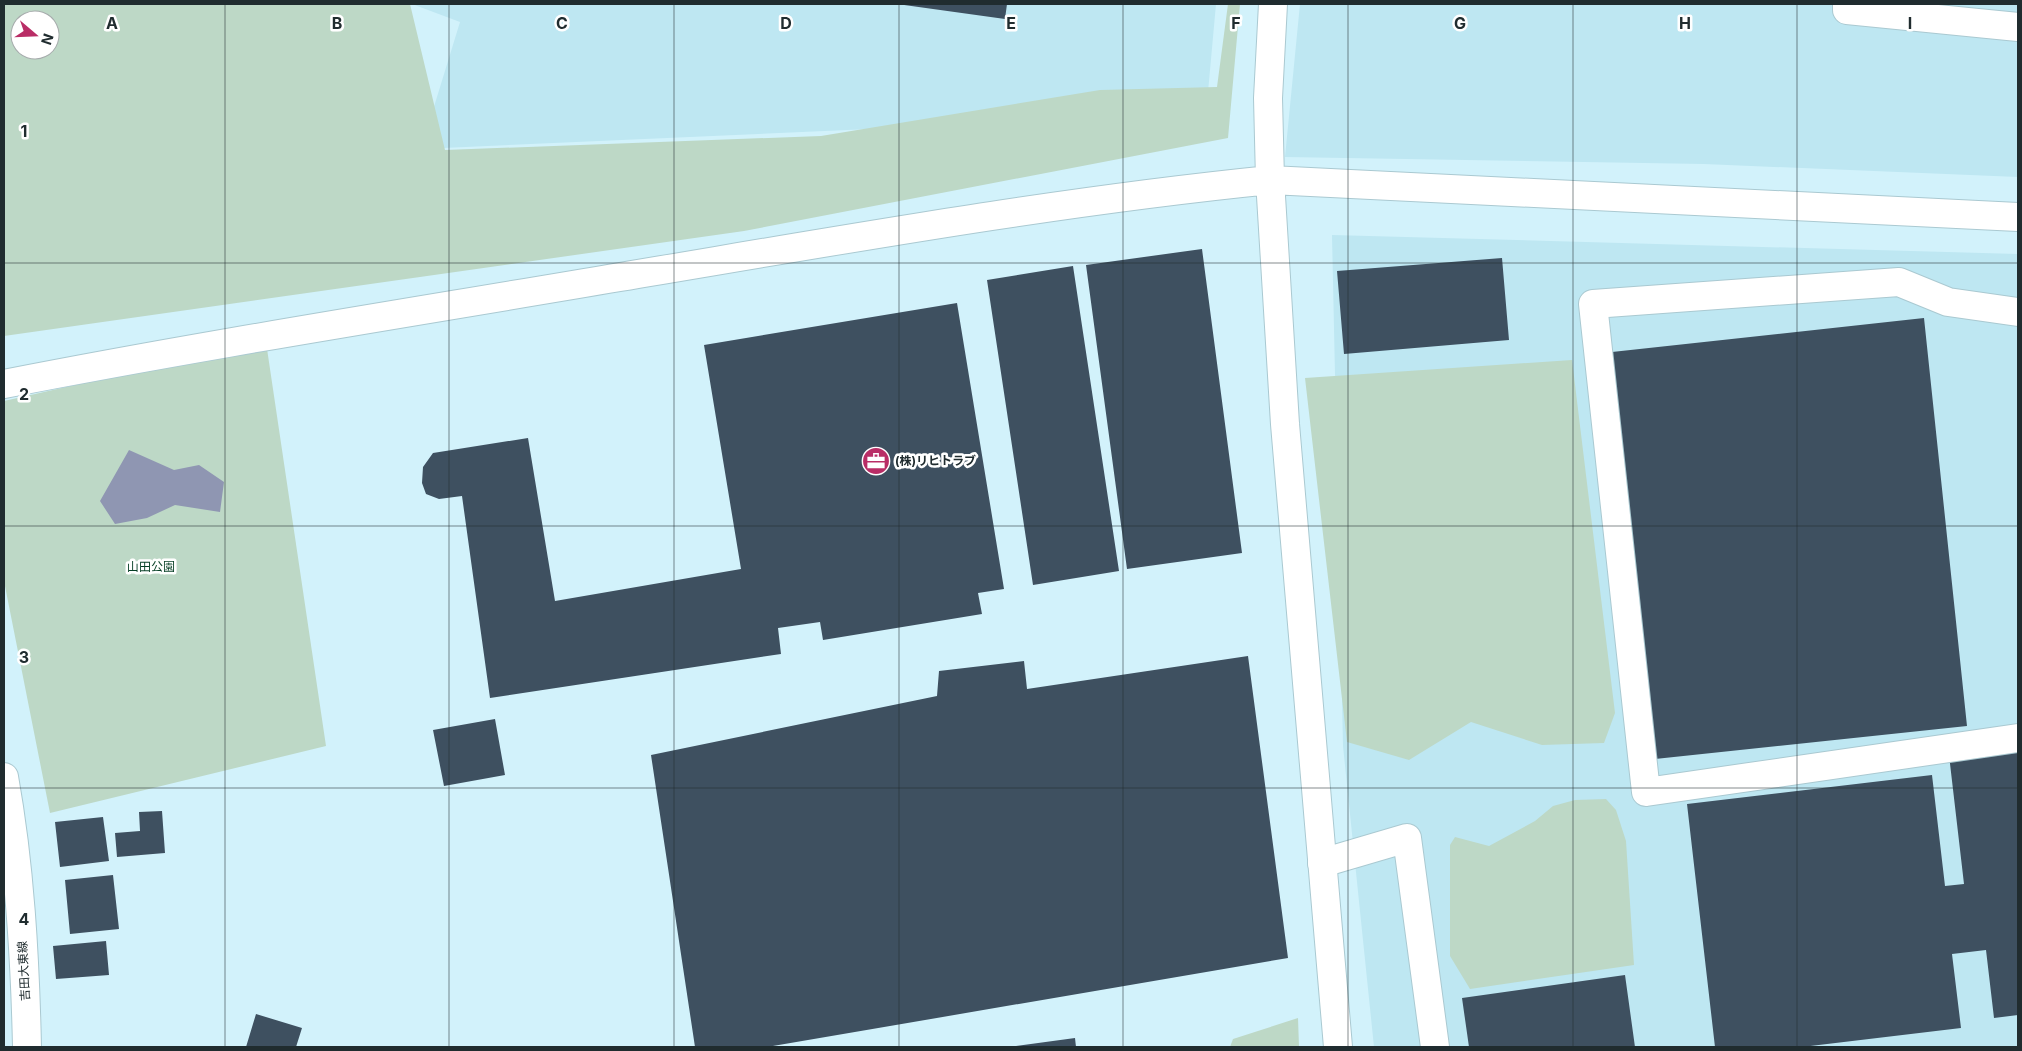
<svg xmlns="http://www.w3.org/2000/svg" width="2022" height="1051" font-family="Inter,'Noto Sans JP',sans-serif">
  <style>
    .built { fill: #bee7f2 }
    .green { fill: #bdd8c6; fill-rule: evenodd }
    .water { fill: #8f96b2 }
    .building { fill: #3e5060 }
    .lines { fill: none; stroke-linecap: round; stroke-linejoin: round }
    .minor-casing { stroke: #aac9d1; stroke-width: 30 }
    .tertiary-casing { stroke: #aac9d1; stroke-width: 30 }
    .primary-casing { stroke: #aac9d1; stroke-width: 30 }
    .minor { stroke: #fff; stroke-width: 28 }
    .tertiary { stroke: #fff; stroke-width: 28 }
    .primary { stroke: #fff; stroke-width: 28 }
    .grid { fill: none; stroke: #202c2f; stroke-width: 1; stroke-opacity: 0.55 }
    .labels { text-anchor: middle; stroke-width: 5; stroke-linejoin: round; paint-order: stroke }
    .poi-label { font-size: 12px; font-weight: bold; fill: #202c2f; stroke: #fff; text-anchor: start }
    .park-label { font-size: 12px; fill: #053e24; stroke: #fff }
    .street-label { font-size: 12px; fill: #202c2f; stroke: #fff }
    .grid-label { font-size: 16px; text-anchor: middle; font-weight: bold; fill: #202c2f; stroke: #fff; stroke-width: 5; stroke-linejoin: round; paint-order: stroke }
  </style>
  <rect width="100%" height="100%" fill="#d2f2fb"/>
  <!-- built -->
  <path class="built" d="M412,4H1216L1206,114L421,149L460,22Z
    M1300,4H2018V177L1704,164L1285,157Z
    M1332,235L2018,254V1047H1374L1343,746Z"/>
  <!-- green -->
  <path class="green" d="M4,4H410L445,150L821,136L1100,90L1217,87L1228,4H1240L1228,138L744,231L4,336ZM20,20H50V50H20Z
    M266,342L326,746L50,813L4,581V401Z
    M1572,360L1615,713L1604,743L1542,745L1471,722L1409,760L1347,742L1305,378Z
    M1606,799L1616,810L1626,841L1634,965L1470,989L1450,956V845L1455,837L1489,846L1535,821L1553,806L1575,800Z
    M1298,1018L1299,1047H1230L1233,1039Z"/>
  <!-- water -->
  <path class="water" d="M129,450L174,470L199,465L224,482L220,512L175,505L147,518L115,524L100,501Z"/>
  <!-- building -->
  <path class="building" d="M897,4H1007L1005,19Z
    M1202,249L1242,553L1127,569L1086,265Z
    M1502,258L1509,340L1344,354L1337,271Z
    M1073,266L1119,571L1033,585L987,280Z
    M957,303L1004,589L978,593L982,614L823,640L820,622L778,628L781,654L490,698L462,496L439,499L426,494L422,483L423,467L433,453L528,438L555,601L741,569L704,345Z
    M1924,318L1967,726L1655,759L1612,352Z
    M1248,656L1288,958L767,1047H695L651,755L937,696L939,671L1024,661L1027,689Z
    M495,719L505,775L444,786L433,730Z
    M2018,747V1015L1994,1018L1986,950L1952,954L1961,1028L1802,1047H1715L1687,804L1932,775L1945,886L1964,884L1949,755Z
    M162,811L165,853L117,857L115,833L140,831L139,812Z
    M103,817L109,861L60,867L55,822Z
    M113,875L119,929L70,934L65,880Z
    M106,941L109,975L56,979L53,946Z
    M1625,975L1635,1047H1469L1462,998Z
    M256,1014L302,1028L296,1047H246Z
    M1075,1038L1076,1047H1016V1046Z"/>
  <g class="lines">
    <!-- minor casing -->
    <g class="minor-casing">
      <path id="minor" d="M1847,4V10L2018,27
        M2018,312L1948,302L1899,282L1593,304L1646,792L2018,738
        M1322,863L1407,838L1435,1047"/>
    </g>
    <!-- tertiary casing -->
    <g class="tertiary-casing">
      <path id="tertiary" d="M1273,4L1268,98L1270,180L1285,424L1338,1047
        M4,384C208,344 414,312 620,277C836,241 1052,202 1270,180L2018,217"/>
    </g>
    <!-- primary casing -->
    <g class="primary-casing">
      <path id="primary" d="M4,777C20,866 25,957 27,1047"/>
    </g>
    <!-- minor -->
    <use href="#minor" class="minor"/>
    <!-- tertiary -->
    <use href="#tertiary" class="tertiary"/>
    <!-- primary -->
    <use href="#primary" class="primary"/>
  </g>
  <!-- grid -->
  <path class="grid" d="M225,4V1047M449,4V1047M674,4V1047M899,4V1047M1123,4V1047M1348,4V1047M1573,4V1047M1797,4V1047M4,263H2018M4,526H2018M4,788H2018"/>
  <!-- icons -->
  <defs>
    <g id="office-disc" transform="scale(1.4375)"><circle r="9.5" fill="#b92d66" stroke="#fff"/><path d="M-6-3h4V-5.5h4V-3h4V5H-6ZM-1-4.5V-3h2v-1.5ZM-6 0V1H6V0Z" fill="#fff"/></g>
  </defs>
  <g fill-rule="evenodd">
    <use href="#office-disc" x="876" y="461"/>
  </g>
  <g class="labels">
    <!-- poi labels -->
    <g class="poi-label">
      <text x="895" y="465">(株)リヒトラブ</text>
    </g>
    <!-- park labels -->
    <g class="park-label">
      <text x="151" y="571">山田公園</text>
    </g>
    <!-- street labels -->
    <g class="street-label">
      <text transform="translate(24 971) rotate(-93)" y="4">吉田大東線</text>
    </g>
  </g>
  <g class="grid-label">
    <text x="112" y="29">A</text>
    <text x="337" y="29">B</text>
    <text x="562" y="29">C</text>
    <text x="786" y="29">D</text>
    <text x="1011" y="29">E</text>
    <text x="1236" y="29">F</text>
    <text x="1460" y="29">G</text>
    <text x="1685" y="29">H</text>
    <text x="1910" y="29">I</text>
    <text x="24" y="137">1</text>
    <text x="24" y="400">2</text>
    <text x="24" y="663">3</text>
    <text x="24" y="925">4</text>
  </g>
  <!-- border -->
  <rect width="2022" height="1051" fill="none" stroke="#202c2f" stroke-width="10"/>
  <!-- north arrow -->
  <g transform="translate(35 35) rotate(109)"><circle r="24" fill="#ffffff" stroke="#a6abac"/>
  <path d="M0-4L9 19L0 12L-9 19Z" fill="#b92d66"/>
  <text y="-8" font-size="14" font-weight="bold" text-anchor="middle" fill="#202c2f">N</text>
  </g>
</svg>
